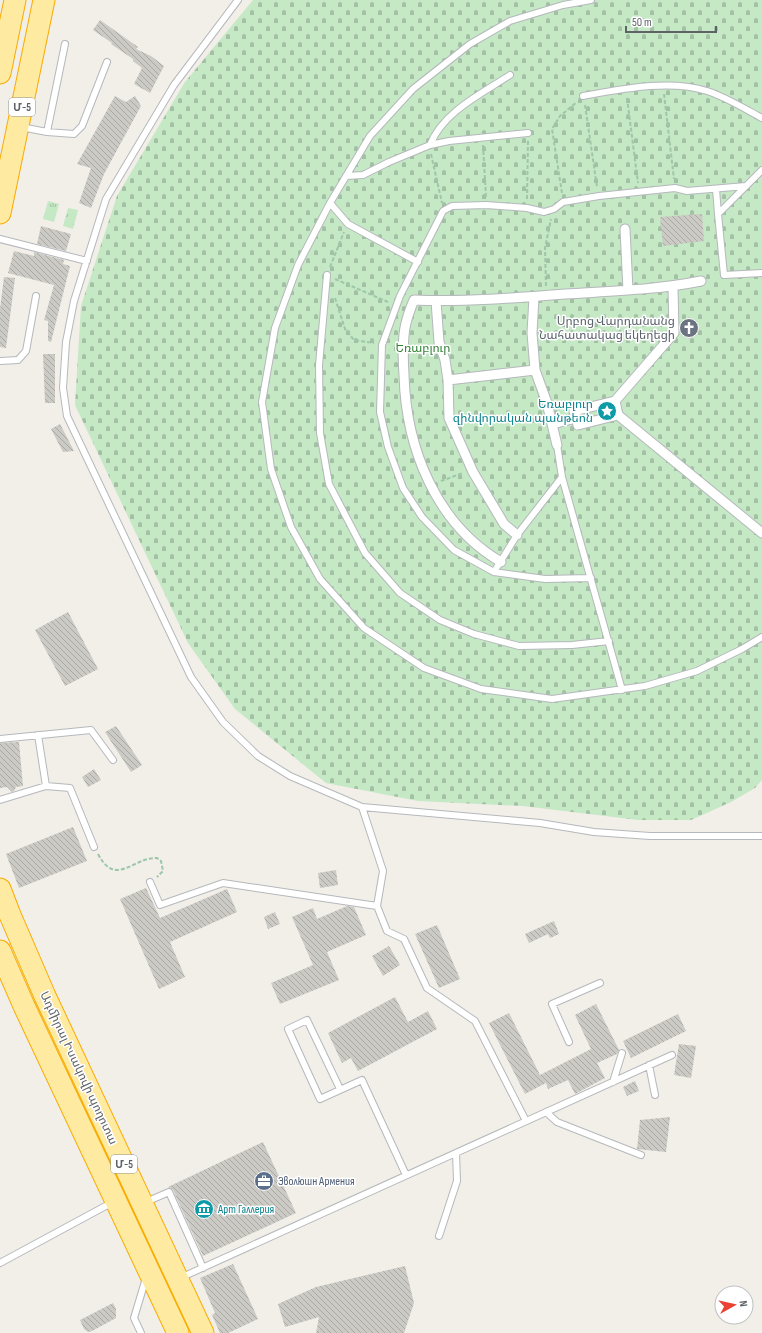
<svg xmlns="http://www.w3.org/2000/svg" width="762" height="1333" font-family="'Sofia Sans Condensed','Noto Sans Armenian',sans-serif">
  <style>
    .grass { fill: url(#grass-tufts) }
    .cemetery { fill: url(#cemetery-stones) }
    .building { fill: url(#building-back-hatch) }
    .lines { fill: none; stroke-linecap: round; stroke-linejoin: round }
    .service-casing { stroke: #b5b8bc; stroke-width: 8 }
    .pedestrian-casing { stroke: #b5b8bc; stroke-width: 11 }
    .trunk-casing { stroke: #f9ab00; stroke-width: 23 }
    .path { stroke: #9cc7a9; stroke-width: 2; stroke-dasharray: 4 2; stroke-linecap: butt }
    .service { stroke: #fff; stroke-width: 6 }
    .pedestrian { stroke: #fff; stroke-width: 9 }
    .trunk { stroke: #feeaa1; stroke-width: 21 }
    .labels { text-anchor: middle; stroke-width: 3; stroke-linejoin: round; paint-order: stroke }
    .shield { fill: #fff; stroke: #8f9295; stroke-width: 1 }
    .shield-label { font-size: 11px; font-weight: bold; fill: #5f6368 }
    .worship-label { font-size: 12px; fill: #5b616d; stroke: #fff; text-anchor: end }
    .park-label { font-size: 12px; fill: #348238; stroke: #fff }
    .culture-label { font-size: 12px; fill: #0d838f; stroke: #fff; text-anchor: end }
    .street-label { font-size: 12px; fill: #5f6368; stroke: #fff }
    .service-label { font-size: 12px; fill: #4e5e75; stroke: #fff; text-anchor: start }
  </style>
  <defs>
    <pattern id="grass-tufts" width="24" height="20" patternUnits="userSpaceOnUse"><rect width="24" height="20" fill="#c5e8c5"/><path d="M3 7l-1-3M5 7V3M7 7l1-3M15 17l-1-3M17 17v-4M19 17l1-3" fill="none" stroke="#a3c0a4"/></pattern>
    <pattern id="cemetery-stones" width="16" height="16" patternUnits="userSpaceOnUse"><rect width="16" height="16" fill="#c5e8c5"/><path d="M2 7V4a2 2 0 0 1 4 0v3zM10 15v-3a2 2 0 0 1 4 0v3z" fill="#a3c0a4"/></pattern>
    <pattern id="building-back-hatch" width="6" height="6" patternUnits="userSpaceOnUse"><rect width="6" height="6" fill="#cccac5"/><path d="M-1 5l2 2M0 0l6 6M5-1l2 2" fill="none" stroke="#a9a8a4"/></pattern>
  </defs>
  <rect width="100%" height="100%" fill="#f1efe8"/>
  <!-- grass -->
  <path class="grass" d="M48,201L59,204L54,222L43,219Z
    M68,208L78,210L73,229L63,226Z"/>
  <!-- cemetery -->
  <path class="cemetery" d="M253,0H762V780L755,788L731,802L691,820H638L523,806L418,801L326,783L235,709L188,643L75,405L81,306L117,196L185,82Z"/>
  <!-- building -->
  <path class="building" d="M100,20L138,47L136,49L151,56L164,66L150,93L134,84L142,68L133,61V59L111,44L112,43L93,30Z
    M115,96L126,102L135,96L141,106L104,174L91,208L79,203L91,168L77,164Z
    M702,214L704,241L663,246L660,217Z
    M41,226L71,234L66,251L37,244Z
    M14,251L34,256V252L64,260L63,264L70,266L51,342L48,341V321L44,320L54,285L8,273Z
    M4,277L15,278L6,348L0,347V309Z
    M689,317L700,329L689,339L680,330V326Z
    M43,354H55V403H45Z
    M60,424L74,451L63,452L51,429Z
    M68,612L98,669L65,686L35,630Z
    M116,726L142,765L131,772L105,732Z
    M19,742L23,786L16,787L14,791L12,792L7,787L0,788V743Z
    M94,769L101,780L88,787L82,777Z
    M73,827L87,861L19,888L6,854Z
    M336,870L338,885L320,888L318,873Z
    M146,888L160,918L227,889L237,912L170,942L185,977L159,989L120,899Z
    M347,906L354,907L366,935L327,952L339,980L280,1004L271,983L313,965L292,917L313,908L317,919Z
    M275,912L280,924L268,929L264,917Z
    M554,921L559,934L550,938L548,934L529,943L525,934Z
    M437,925L460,979L439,988L415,934Z
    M389,946L400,965L383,976L372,956Z
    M395,997L408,1022L428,1011L437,1029L358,1071L351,1058L342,1063L328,1033Z
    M596,1004L619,1050L617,1054L597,1063L605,1078L575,1094L568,1080L548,1089L546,1083L525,1094L489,1023L509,1013L540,1075L591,1049L575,1015Z
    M678,1014L686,1031L631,1058L623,1041Z
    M679,1044L696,1046L691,1078L674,1075Z
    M635,1081L639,1091L627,1096L623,1087Z
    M670,1117L666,1152L637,1149L640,1120Z
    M263,1142L296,1213L203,1256L173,1190L168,1187Z
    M233,1264L258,1319L228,1333H220L212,1315L215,1313L200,1278Z
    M405,1266L414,1303L404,1333H316L319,1317L285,1327L278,1304L316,1287Z
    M113,1303L116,1309V1318L92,1331L88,1332L84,1329L80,1320Z"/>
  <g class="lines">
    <!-- service casing -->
    <g class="service-casing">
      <path id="service" d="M238,0L174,85L106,199L74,301L66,342L63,388L67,416L191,677L223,722L258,756L290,776L362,807L540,823L594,832L650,836H762
        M591,0L563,5L510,21L470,44L413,89L370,136L330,203L298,265L275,328L262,402L271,469L291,527L320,579L364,628L424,668L481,689L552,699L645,686L697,671L742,649L762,637
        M583,96C622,89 670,79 707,91C726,97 745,109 762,118
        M21,127L47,132L74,134L82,126L107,62
        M47,132L65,44
        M430,145C443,112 481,94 510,75
        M762,170L718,214L724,275L762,273
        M346,176L363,175L389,162L430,145L449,141L528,133
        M716,189L718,214
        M330,203L348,224L418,262
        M0,239L87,261
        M327,275L319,365L320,433L329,484L365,553L400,593L440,620L474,634L519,646L572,645L609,641
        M0,361L18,360L26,351L36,296
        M562,477L622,690
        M494,572L517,535L562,477L557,445
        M591,578L545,579L494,572L454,550L422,517L403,488L388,447L380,412L382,345L400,296L443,211L452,206L486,205L527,208L544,212L554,209L563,202L599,196L675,188L687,191L746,186
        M38,735L46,786
        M0,739L91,730L113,760
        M0,800L46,786L70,788L94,847
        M362,807L383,871L377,906L387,931L404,939L427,988L475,1021L526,1121
        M150,882L160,905L223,883L377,906
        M569,1042L552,1004L600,983
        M649,1065L655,1095
        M613,1082L622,1053
        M340,1089L307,1020L288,1029L320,1099L362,1080L406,1175
        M546,1112L557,1122L641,1155
        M146,1202L169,1192L203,1268
        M439,1236L457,1181L456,1153
        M0,1263L113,1202
        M180,1278L672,1055
        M141,1333L134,1318L146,1278"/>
    </g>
    <!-- pedestrian casing -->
    <g class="pedestrian-casing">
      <path id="pedestrian" d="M625,229L628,290
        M673,287L674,333L615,401L618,415L762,533
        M534,297L532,333L535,370L547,403L557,445
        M436,301L439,342L445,360L448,380L449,418L473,472L504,524L517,535
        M448,380L535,370
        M615,401L574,411L578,425L618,415
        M553,424L576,418
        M501,562C436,524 406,448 404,375C403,358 402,339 406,323C408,315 411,307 414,300C464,302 515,298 565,294C611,291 656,290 701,281"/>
    </g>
    <!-- trunk casing -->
    <g class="trunk-casing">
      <path id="trunk" d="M0,73L15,0
        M0,213L44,0
        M0,889L10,915L45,996L203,1333
        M0,951L24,1006L178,1333"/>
    </g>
    <!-- path -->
    <path class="path" d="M664,94L674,179
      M627,98L638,183
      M585,105L597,187
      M483,145L486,197
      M431,154L442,203
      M562,193L552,129L560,116L577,102
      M527,199L528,141
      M330,267L344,232
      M335,279L388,302
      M546,286L545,248L551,219
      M335,298L345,329L354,340L374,343
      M441,481L463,473
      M98,854C116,888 133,857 157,858L161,861L163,871L157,877"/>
    <!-- service -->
    <use href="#service" class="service"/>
    <!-- pedestrian -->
    <use href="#pedestrian" class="pedestrian"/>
    <!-- trunk -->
    <use href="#trunk" class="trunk"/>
  </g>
  <!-- icons -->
  <defs>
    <g id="church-disc" transform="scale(1)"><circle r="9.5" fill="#6b7280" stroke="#fff"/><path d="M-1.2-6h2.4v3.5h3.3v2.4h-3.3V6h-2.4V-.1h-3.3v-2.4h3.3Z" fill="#fff"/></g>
    <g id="sight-disc" transform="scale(1)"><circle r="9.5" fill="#0f9aa8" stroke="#fff"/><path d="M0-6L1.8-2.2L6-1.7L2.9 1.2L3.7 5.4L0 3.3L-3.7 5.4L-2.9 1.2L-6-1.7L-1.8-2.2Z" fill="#fff"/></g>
    <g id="office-disc" transform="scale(1)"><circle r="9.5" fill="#5c6f8a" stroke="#fff"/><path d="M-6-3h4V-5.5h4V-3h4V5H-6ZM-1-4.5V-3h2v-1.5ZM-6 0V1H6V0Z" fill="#fff"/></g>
    <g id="museum-disc" transform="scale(1)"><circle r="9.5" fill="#0f9aa8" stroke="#fff"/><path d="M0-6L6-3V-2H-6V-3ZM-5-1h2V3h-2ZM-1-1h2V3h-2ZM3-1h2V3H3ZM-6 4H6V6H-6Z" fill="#fff"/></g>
  </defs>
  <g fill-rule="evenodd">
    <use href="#church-disc" x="689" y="328"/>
    <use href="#sight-disc" x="607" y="411"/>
    <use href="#office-disc" x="264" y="1181"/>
    <use href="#museum-disc" x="204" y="1209"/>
  </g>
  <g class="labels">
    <!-- shield labels -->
    <g class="shield">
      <rect x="9" y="98" width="26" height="18" rx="3"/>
      <rect x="111" y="1155" width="26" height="18" rx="3"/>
    </g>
    <g class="shield-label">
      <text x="22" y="111">Մ-5</text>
      <text x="124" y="1168">Մ-5</text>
    </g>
    <!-- worship labels -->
    <g class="worship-label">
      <text x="675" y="325">Սրբոց Վարդանանց<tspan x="675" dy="14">Նահատակաց եկեղեցի</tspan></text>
    </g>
    <!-- park labels -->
    <g class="park-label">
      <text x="423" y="352">Եռաբլուր</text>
    </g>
    <!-- culture labels -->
    <g class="culture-label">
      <text x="593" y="408">Եռաբլուր<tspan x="593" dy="14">զինվորական պանթեոն</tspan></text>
      <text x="218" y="1213" text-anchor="start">Арт Галлерия</text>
    </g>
    <!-- street labels -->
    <g class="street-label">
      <text transform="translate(79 1068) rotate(65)" y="4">Ադմիրալ Իսակովի պողոտա</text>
    </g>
    <!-- service labels -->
    <g class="service-label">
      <text x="278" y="1185">Эволюшн Армения</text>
    </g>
  </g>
  <!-- north arrow -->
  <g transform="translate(734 1305) rotate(82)"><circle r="19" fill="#ffffff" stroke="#bfc1c3"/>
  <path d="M0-3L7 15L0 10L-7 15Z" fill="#ea4335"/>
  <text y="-6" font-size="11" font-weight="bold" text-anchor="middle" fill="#5f6368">N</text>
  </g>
  <!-- scale -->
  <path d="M626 26v6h90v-6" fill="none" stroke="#5f6368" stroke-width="2"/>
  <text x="632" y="26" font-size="12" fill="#5f6368" stroke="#ffffff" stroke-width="3" paint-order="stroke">50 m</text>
</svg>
